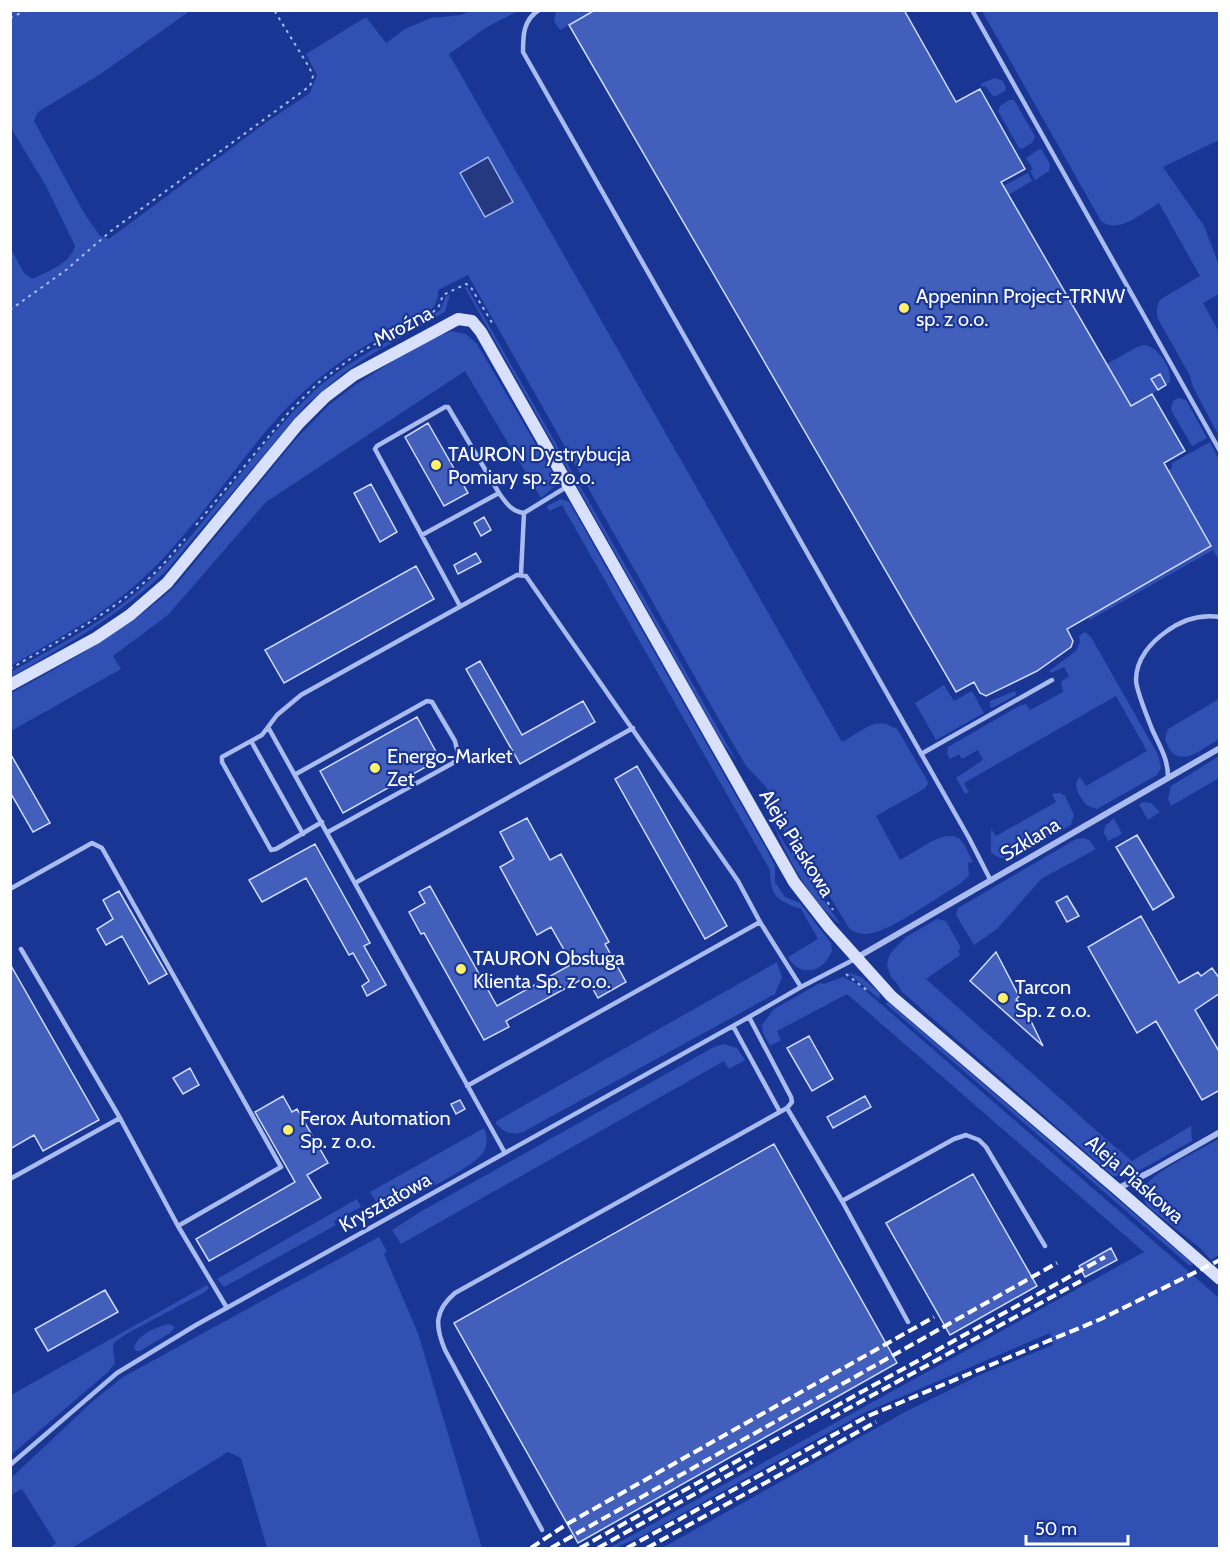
<svg xmlns="http://www.w3.org/2000/svg" width="1230" height="1559" font-family="Cabin,sans-serif">
  <style>
    .green { fill: #3050b3 }
    .water { fill: #253981; stroke: #9db3f2; stroke-width: 1.5 }
    .building { fill: #425fbb; stroke: #d1dbfb; stroke-width: 1.5 }
    .lines { fill: none; stroke-linecap: round; stroke-linejoin: round }
    .path { stroke: #aabbf0; stroke-width: 2; stroke-dasharray: 3 4.5; stroke-linecap: butt }
    .service { stroke: #aabbf0; stroke-width: 4.5 }
    .minor { stroke: #aabbf0; stroke-width: 6 }
    .secondary { stroke: #d8e0fb; stroke-width: 12 }
    .rail { stroke: #fff; stroke-width: 4; stroke-dasharray: 10 4.5; stroke-linecap: butt }
    .poi-dot { fill: #fff269; stroke: #193694; stroke-width: 2 }
    .labels { text-anchor: middle; stroke-width: 4.5; stroke-linejoin: round; paint-order: stroke }
    .poi-label { font-size: 20px; fill: #fff; stroke: #193694; text-anchor: start }
    .street-label { font-size: 20px; fill: #fff; stroke: #193694 }
  </style>
  <rect width="100%" height="100%" fill="#193694"/>
  <!-- green -->
  <path class="green" d="M10,11H190L102,73L38,112L34,121L84,213L100,236L109,239L268,121L310,93L317,75L306,54L366,17L386,43L405,29L431,18L461,15L470,11H518L487,27L449,54L842,742C858,734 876,714 894,728L896,727L927,780L928,784L924,789L876,816L900,860C916,853 945,826 961,840C966,846 969,855 973,862L968,863L969,876L961,883C939,896 889,933 866,934C859,934 854,932 849,928L825,889L793,847L780,824L778,809L766,787L746,766L713,709L468,275L438,290V297L433,308C374,340 327,364 281,414C229,471 186,545 126,593C91,622 49,643 11,666V249L24,273L32,279C47,272 71,263 75,246L46,186L11,128Z
    M556,11H595L560,30L554,21Z
    M982,11H1219L1218,14L1220,18L1219,140L1163,167L1204,226L1219,265V294L1203,303L1219,332V436L1194,389L1189,374L1158,319C1156,311 1156,306 1161,299L1200,276L1159,203C1143,212 1119,235 1101,221Z
    M995,78L1003,81L1006,88L1005,91L994,97L985,86L982,87L980,84Z
    M1009,100H1014L1035,136L1033,142L1022,149L1019,148L998,111L1000,106Z
    M1039,149L1042,150L1050,164L1049,171L1035,180L1030,171L1033,169L1026,158Z
    M1028,173L1032,181L1008,195L1003,186Z
    M467,287L737,762L722,742L465,288Z
    M450,294L445,312L367,357L341,375L305,406L167,570C121,615 66,645 11,677V672C57,646 108,620 147,583C207,526 249,454 308,397C346,359 396,340 440,310L446,296Z
    M452,331L466,334L477,344L555,477V486L541,498L465,371L266,502L168,615L113,656L121,669L11,731L10,694C69,661 127,631 176,585L296,439L329,405L355,385L398,358L435,337Z
    M1145,345C1159,348 1172,368 1170,382L1166,385L1160,374L1151,379L1158,390L1131,406L1107,364L1137,347Z
    M1178,398L1186,400L1207,438L1192,446L1171,410L1173,401Z
    M1210,442L1219,460V560L1213,550L1090,620L1088,617L1211,546L1168,470L1172,468V463Z
    M561,499L569,502L768,852L775,866V882L785,897L800,903L831,943L832,951C823,972 801,979 788,957L818,939L801,909C778,901 770,897 770,870L562,505L549,511L547,506Z
    M1085,632L1091,637L1158,755L1161,768L1157,775L1097,809L1086,805C1080,796 1071,786 1080,777L1086,786L1147,751L1116,696L964,783L969,792L965,794L956,778L983,760L978,750L962,759L959,754L950,759L947,754L948,747L1019,706L1026,704L1030,710L1063,692L1061,682L1069,676L1064,667L1051,673L1049,671L1076,651L1080,642L1079,636Z
    M944,685L954,701L972,691L984,713L936,740L915,703Z
    M1015,691L1016,695L992,708L990,707V701Z
    M1219,699V739C1200,750 1176,773 1165,739L1168,729Z
    M1219,756V778L1171,806L1168,799L1171,786Z
    M1060,793L1065,796L1074,815L1071,825L1011,859L1000,858L991,853V829L996,836L1056,802L1052,794Z
    M1144,802L1151,803L1160,812L1148,820L1139,804Z
    M1114,818L1122,834L1108,841L1104,833L1105,826Z
    M773,823L786,846L841,925C810,900 788,860 773,823Z
    M1084,838L1089,840L1096,849L1041,879L997,929L974,945L956,915L958,908L1076,839Z
    M937,919L946,921L961,948L958,950L960,955L926,979L1108,1141L1132,1161L1191,1126L1192,1141L1133,1174L1125,1177L1113,1176L901,991L898,985L891,977L887,965L889,956L894,949L906,937Z
    M777,962L782,977L775,994L523,1132C512,1136 502,1132 495,1122Z
    M847,972L861,977L880,993L879,999Z
    M843,977L859,985L1219,1298V1548H662L905,1412L982,1374L1053,1345L1050,1333L866,1412L642,1536L615,1548H609L1144,1252L847,994L777,1031L781,1040L770,1046L763,1033L762,1025L774,1009L820,983L824,984Z
    M888,1002L1193,1264L1190,1266L886,1004Z
    M724,1044L737,1048L745,1060L729,1069L724,1061L401,1244L392,1230L422,1211L714,1047Z
    M484,1128C487,1135 488,1143 484,1151C475,1168 408,1199 388,1208L377,1203L370,1192Z
    M1219,1139V1255L1211,1260L1200,1248L1147,1206C1144,1200 1142,1194 1144,1188C1150,1173 1204,1148 1219,1139Z
    M357,1199L361,1207L334,1221L336,1225L224,1287L217,1279Z
    M379,1237L387,1252L384,1254L418,1333L482,1548H267L241,1458L228,1452L72,1548H49L56,1543L22,1489L11,1495V1478L93,1401L123,1377Z
    M207,1285L209,1288L205,1292L126,1334L114,1343L113,1349L115,1363L108,1372L11,1455V1395Z
    M169,1324L175,1327L170,1333L140,1351H136L134,1347C140,1333 155,1328 169,1324Z"/>
  <!-- water -->
  <path class="water" d="M488,157L513,202L485,217L460,173Z"/>
  <!-- building -->
  <path class="building" d="M595,10H904L956,102L980,89L1025,169L1001,182L1131,406L1152,394L1185,451L1164,463L1211,546L1067,629L1073,641L1071,647L1037,671L986,696L980,693L974,682L956,692L569,25Z
    M1160,374L1166,385L1158,390L1151,379Z
    M428,423L468,493L444,506L405,437Z
    M371,484L397,532L380,542L354,493Z
    M484,517L491,530L481,536L474,523Z
    M476,553L481,562L458,574L454,565Z
    M416,566L434,599L284,683L265,650Z
    M480,661L522,735L583,701L595,722L520,764L466,669Z
    M417,717L440,759L343,813L320,771Z
    M10,753L50,823L33,832L10,792Z
    M637,766L727,926L705,939L615,779Z
    M527,818L550,860L561,854L609,942L605,944L626,982L598,998L586,977L506,1021L509,1027L484,1040L424,933L421,934L409,912L425,903L419,892L430,886L497,1006L572,964L551,927L537,935L500,867L514,859L500,832Z
    M1137,835L1174,897L1153,910L1116,847Z
    M315,844L370,943L364,946L386,985L367,996L362,986L369,981L353,953L349,955L306,878L262,902L249,880Z
    M119,891L167,974L149,984L122,936L106,945L97,929L113,919L103,900Z
    M1067,896L1079,916L1067,922L1056,902Z
    M1141,916L1179,983L1198,972L1201,976L1212,968L1220,979V993L1195,1010L1220,1053V1090L1202,1100L1156,1021L1137,1033L1088,947Z
    M996,952L1019,996L1016,1000L1029,1008L1026,1011L1043,1046L970,981Z
    M10,964L99,1120L43,1151L34,1135L10,1149Z
    M809,1036L833,1079L812,1091L787,1048Z
    M190,1068L199,1085L183,1094L173,1078Z
    M283,1096L292,1112L297,1109L328,1163L307,1175L321,1198L209,1261L196,1239L295,1182L255,1112Z
    M865,1096L871,1107L833,1128L827,1117Z
    M460,1100L465,1109L456,1114L451,1104Z
    M774,1144L897,1363L578,1543L454,1323Z
    M973,1174L1037,1286L950,1335L886,1223Z
    M1111,1248L1117,1260L1085,1277L1079,1266Z
    M105,1290L118,1312L48,1351L35,1329Z"/>
  <g class="lines">
    <!-- path -->
    <path class="path" d="M10,18L27,10
      M10,310L66,270L111,231L310,86L313,76L309,67L274,10
      M196,525L289,412L318,383L357,354L433,312L439,306L443,295L466,284L470,286L494,326
      M10,669C58,641 106,616 147,580C161,568 173,553 185,539
      M793,853L833,910
      M846,974L868,991"/>
    <!-- service -->
    <path class="service" d="M539,10C523,20 523,36 523,52L969,838L991,881
      M972,10L1220,451
      M422,535L499,493
      M521,574L524,513
      M460,606L375,449L377,446L445,407H448L499,493C506,503 512,512 524,513L568,486
      M268,727L505,1153
      M251,741L303,834
      M921,754L1052,680
      M296,774L427,701L432,702L455,741L458,754L453,763L328,832
      M1168,777C1168,758 1159,745 1152,729C1148,719 1136,689 1136,680C1136,659 1151,642 1167,631C1182,620 1201,614 1220,617
      M322,822L276,849L271,850L222,762V757L262,735L277,715L301,695L517,575L526,576L738,881L760,922L801,987
      M355,883L633,728
      M10,889L92,843L102,848L281,1167L178,1226
      M21,949L120,1118L178,1226L227,1308
      M749,1017L791,1097L792,1102L787,1108
      M733,1026L780,1112
      M467,1086L760,922
      M10,1179L120,1118
      M842,1201L954,1139L966,1135L979,1140L986,1147L1045,1246
      M10,1465L117,1373L196,1325L749,1017L801,987L855,959
      M542,1530L445,1350C435,1326 434,1311 455,1293L787,1108L842,1201L908,1322"/>
    <!-- minor -->
    <path class="minor" d="M856,958L1220,748
      M1117,1189L1150,1172L1220,1132"/>
    <!-- secondary -->
    <path class="secondary" d="M10,685L96,638L130,615L167,583L299,423L325,397L354,375L458,319L472,321L481,332L794,882L829,927L891,996L1117,1189L1220,1279"/>
    <!-- rail -->
    <path class="rail" d="M831,1418L1081,1281
      M531,1548L567,1524L934,1317
      M551,1548L1057,1263
      M580,1548L1105,1257
      M598,1548L752,1462
      M627,1548L868,1416L1101,1319L1220,1260
      M647,1548L876,1422"/>
  </g>
  <!-- markers -->
  <g class="poi-dot">
    <circle cx="904" cy="308" r="6"/>
    <circle cx="436" cy="465" r="6"/>
    <circle cx="375" cy="768" r="6"/>
    <circle cx="461" cy="969" r="6"/>
    <circle cx="1003" cy="998" r="6"/>
    <circle cx="288" cy="1130" r="6"/>
  </g>
  <g class="labels">
    <!-- poi labels -->
    <g class="poi-label">
      <text x="916" y="303">Appeninn Project-TRNW<tspan x="916" dy="23">sp. z o.o.</tspan></text>
      <text x="448" y="461">TAURON Dystrybucja<tspan x="448" dy="23">Pomiary sp. z o.o.</tspan></text>
      <text x="387" y="763">Energo-Market<tspan x="387" dy="23">Zet</tspan></text>
      <text x="473" y="965">TAURON Obsługa<tspan x="473" dy="23">Klienta Sp. z o.o.</tspan></text>
      <text x="1015" y="994">Tarcon<tspan x="1015" dy="23">Sp. z o.o.</tspan></text>
      <text x="300" y="1125">Ferox Automation<tspan x="300" dy="23">Sp. z o.o.</tspan></text>
    </g>
    <!-- street labels -->
    <g class="street-label">
      <text transform="translate(403 326) rotate(-28)" y="7">Mroźna</text>
      <text transform="translate(1030 839) rotate(-31)" y="7">Szklana</text>
      <text transform="translate(797 843) rotate(58)" y="7">Aleja Piaskowa</text>
      <text transform="translate(1135 1179) rotate(41)" y="7">Aleja Piaskowa</text>
      <text transform="translate(385 1202) rotate(-29)" y="7">Kryształowa</text>
    </g>
  </g>
  <!-- border -->
  <rect width="1230" height="1559" fill="none" stroke="#ffffff" stroke-width="24"/>
  <!-- scale -->
  <path d="M1026 1535v9h102v-9" fill="none" stroke="#ffffff" stroke-width="3"/>
  <text x="1035" y="1535" font-size="18" fill="#ffffff" stroke="#193694" stroke-width="4.5" paint-order="stroke">50 m</text>
</svg>
